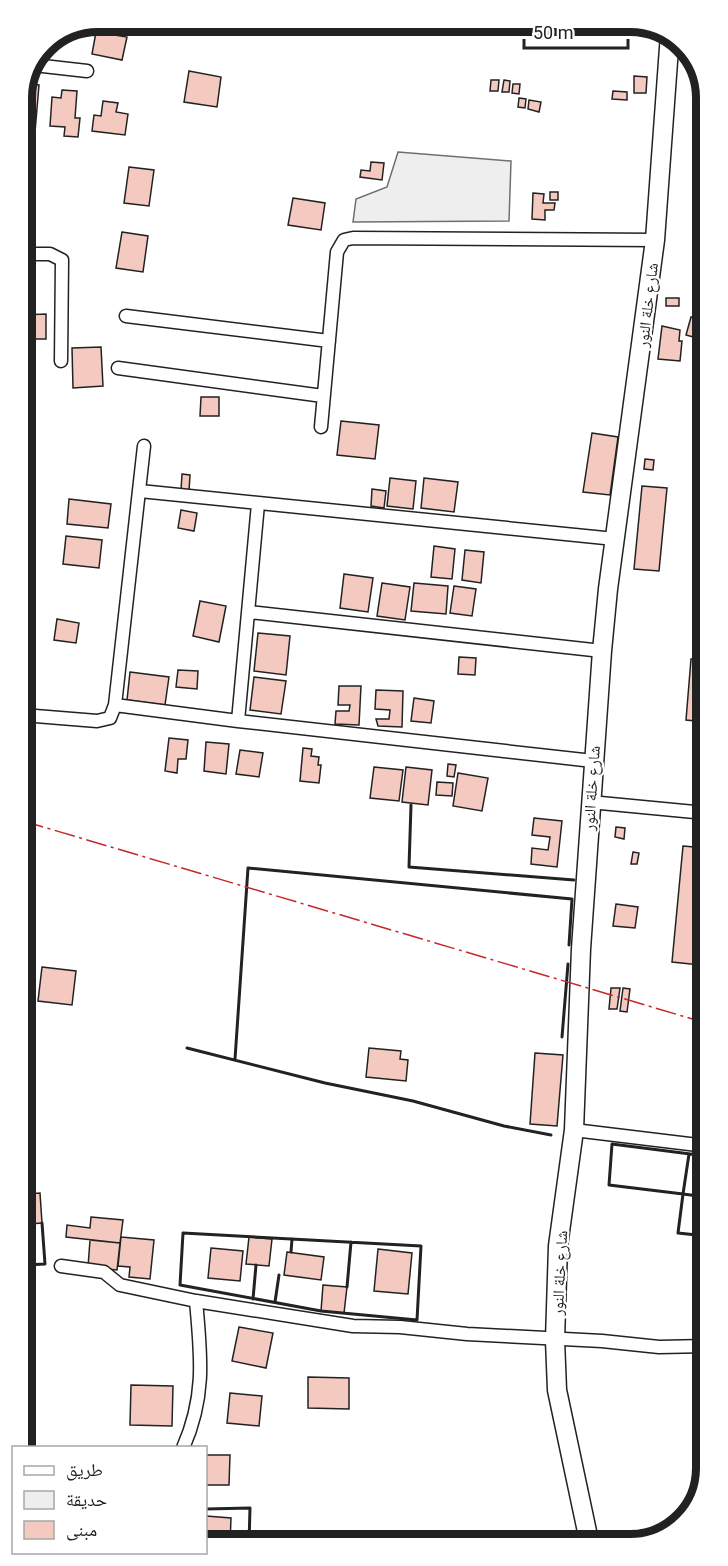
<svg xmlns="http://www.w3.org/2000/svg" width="728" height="1566" font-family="Roboto,'Noto Naskh Arabic',sans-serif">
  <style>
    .green { fill: #eee; stroke: #6f6f6f; stroke-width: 1.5 }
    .building { fill: #f3c9c0; stroke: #222; stroke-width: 1.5 }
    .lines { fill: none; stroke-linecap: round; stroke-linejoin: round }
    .street-casing { stroke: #222; stroke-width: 15 }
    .secondary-casing { stroke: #222; stroke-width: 21 }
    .street { stroke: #fff; stroke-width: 12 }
    .secondary { stroke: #fff; stroke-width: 18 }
    .wall { stroke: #222; stroke-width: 3 }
    .power { stroke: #c62828; stroke-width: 1.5; stroke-dasharray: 21 4.5 3 4.5; stroke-linecap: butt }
    .labels { text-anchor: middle; stroke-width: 4.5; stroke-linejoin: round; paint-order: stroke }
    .street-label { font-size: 16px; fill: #222; stroke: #fff }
    .rim { fill: none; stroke: #222; stroke-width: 8 }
  </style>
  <rect width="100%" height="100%" fill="#fff"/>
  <!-- green -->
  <path class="green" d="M398,152L511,161L509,221L353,222L356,199L387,187Z"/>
  <!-- building -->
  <path class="building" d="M96,32L127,37L122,60L92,54Z
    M189,71L221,77L217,107L184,102Z
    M634,76L647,77L646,93H634Z
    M491,80H499L498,91H490Z
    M504,80L510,81L509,92H502Z
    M29,84L39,85L35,132L21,131V121L25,122Z
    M513,84H520L519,94L512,93Z
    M62,90L77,91L75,118H80L78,137L64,136L65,127L50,126L52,97L61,98Z
    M613,91L627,92V100L612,99Z
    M519,98L526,99L525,108L518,107Z
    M529,100L541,102L539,112L528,109Z
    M103,101L118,103L116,112L128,114L125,135L92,131L94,115L101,116Z
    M700,128L703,129V177L694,175Z
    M371,162L384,163L382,180L360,177L361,170L370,171Z
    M129,167L154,170L149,206L124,203Z
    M550,192H558V200H550Z
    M533,193L544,194L543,203H555L554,210H545V220L532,219Z
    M293,198L325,203L321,230L288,225Z
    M122,232L148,236L143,272L116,268Z
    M666,298H679V306H666Z
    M46,314V339H22V315Z
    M691,317L704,321V340L686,335Z
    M662,326L680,330L679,341H682L680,361L658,359Z
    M101,347L103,386L73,388L72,348Z
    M201,397H219V416H200Z
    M341,421L379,425L375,459L337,455Z
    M592,433L618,437L610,495L583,492Z
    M645,459L654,460L653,470L644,469Z
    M182,474L190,475L189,491L181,490Z
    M390,478L416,481L413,509L387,506Z
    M424,478L458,482L454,512L421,508Z
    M642,486L667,488L659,571L634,569Z
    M372,489L386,491L384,508L371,506Z
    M69,499L111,504L108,528L67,524Z
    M181,510L197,513L194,531L178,528Z
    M66,536L102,540L99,568L63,564Z
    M434,546L455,549L452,579L431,577Z
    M465,550L484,552L481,583L462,580Z
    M344,574L373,578L368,612L340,608Z
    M382,583L410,587L405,620L377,616Z
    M414,583L448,586L446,614L411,611Z
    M454,586L476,589L472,616L450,613Z
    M200,601L226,606L219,642L193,636Z
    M57,619L79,623L76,643L54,640Z
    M258,633L290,636L286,675L254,671Z
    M459,657L476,658L475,675L458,674Z
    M691,659L705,660V722L686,720Z
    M178,670L198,671L197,689L176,687Z
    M130,672L169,677L165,705L127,700Z
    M254,677L286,681L281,714L250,710Z
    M339,686H361L359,725L335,724L336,711H349L350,705H338Z
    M376,690L403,691L402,727L378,726L376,719H389L390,710L375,709Z
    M414,698L434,701L431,723L411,721Z
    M169,738L188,740L186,759H178L177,773L165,771Z
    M206,742L229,744L226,774L204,771Z
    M303,748L312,749L311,756L319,757L318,765H321L319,783L300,781Z
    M240,750L263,753L259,777L236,774Z
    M448,764L456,765L454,777L447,776Z
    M695,765L705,766V788L693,787Z
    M374,767L403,770L399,801L370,798Z
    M406,767L432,770L428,805L402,802Z
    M458,773L488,778L482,811L453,806Z
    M437,782L453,783L452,796L436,795Z
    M534,818L562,821L557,867L531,864L532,848L548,850L550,837L532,835Z
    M616,827L625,828L624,839L615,837Z
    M683,846L705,848V914L700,965L672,962Z
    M633,852L639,853L637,864H631Z
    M616,904L638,907L635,928L613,926Z
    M42,967L76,971L72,1005L38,1001Z
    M611,988H620L617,1009H609Z
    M623,988L630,989L627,1012L620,1011Z
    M369,1048L401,1051L400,1059L408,1060L406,1081L366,1077Z
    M535,1053L563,1055L557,1126L530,1124Z
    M40,1193L42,1223L29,1224L27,1194Z
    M91,1217L123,1220L120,1243L66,1237L67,1225L90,1228Z
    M121,1237L154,1240L150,1279L129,1277L130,1267L118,1266Z
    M249,1237L272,1239L269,1266L246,1264Z
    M90,1240L120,1243L117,1270L88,1267Z
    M211,1248L243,1251L240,1281L208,1278Z
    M378,1249L412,1253L408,1294L374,1291Z
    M287,1252L324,1257L321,1280L284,1275Z
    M323,1285L347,1287L344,1313L321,1311Z
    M239,1327L273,1333L266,1368L232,1361Z
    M308,1377L349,1378V1409L308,1408Z
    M131,1385L173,1386L172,1426L130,1425Z
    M230,1393L262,1396L259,1426L227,1423Z
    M206,1455H230L229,1485H206Z
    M206,1516L231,1518L230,1544H206Z"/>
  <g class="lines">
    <!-- street casing -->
    <g class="street-casing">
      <path id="street" d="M670,49L688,52
        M34,65L87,71
        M22,254H50L62,260L61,361
        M126,316L329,341
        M118,368L323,396
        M321,427L337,252L344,240L353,238L655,240
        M140,491L615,539
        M249,612L602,651
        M115,705L238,721L593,761
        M23,715L97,721L110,718L115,705L144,446
        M238,721L258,504
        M590,802L705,813
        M574,1130L706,1146
        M61,1266L104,1272L120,1285L196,1301L353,1326L400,1327L467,1334L602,1341L659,1347L707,1346
        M183,1448C206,1396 201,1356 196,1301"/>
    </g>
    <!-- secondary casing -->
    <g class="secondary-casing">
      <path id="secondary" d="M589,1541L557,1390L555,1340L558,1246L574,1130L581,949L602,651L608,589L655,240L670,34"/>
    </g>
    <!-- street -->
    <use href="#street" class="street"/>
    <!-- secondary -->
    <use href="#secondary" class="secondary"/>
    <!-- wall -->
    <path class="wall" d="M411,805L409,867L574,880
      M562,1037L568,964
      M187,1048L325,1083L413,1101L504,1126L551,1135
      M235,1059L248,868L572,899L569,945
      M689,1154L683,1194L706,1197
      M706,1156L612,1144L609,1185L683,1194L678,1233L706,1236
      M183,1233L421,1246L417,1320L321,1311L180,1285Z
      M291,1252L292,1239
      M25,1265L45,1264L42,1223
      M347,1287L351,1242
      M253,1299L256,1265
      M275,1302L279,1275
      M206,1509L250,1508L249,1544
      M382,1543L415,1539V1543"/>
    <!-- power -->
    <path class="power" d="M23,821L706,1023"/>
  </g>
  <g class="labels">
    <!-- street labels -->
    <g class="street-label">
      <text transform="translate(647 305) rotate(-83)" y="6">شارع خلة النور</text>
      <text transform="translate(591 788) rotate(-86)" y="6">شارع خلة النور</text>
      <text transform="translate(559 1273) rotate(-87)" y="6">شارع خلة النور</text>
    </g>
  </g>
  <!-- crop -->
  <path d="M0 0H728V1566H0ZM98 32H630A66 66 0 0 1 696 98V1468A66 66 0 0 1 630 1534H98A66 66 0 0 1 32 1468V98A66 66 0 0 1 98 32Z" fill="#fff" fill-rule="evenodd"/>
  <path class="rim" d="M98 32H630A66 66 0 0 1 696 98V1468A66 66 0 0 1 630 1534H98A66 66 0 0 1 32 1468V98A66 66 0 0 1 98 32Z"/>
  <!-- legend -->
  <rect x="12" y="1446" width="195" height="108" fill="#ffffff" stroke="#a7a7a7" stroke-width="1.5"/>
  <rect x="24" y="1466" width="30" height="9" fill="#ffffff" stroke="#a7a7a7" stroke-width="1.5"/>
  <text x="66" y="1476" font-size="18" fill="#222222">طريق</text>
  <rect x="24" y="1491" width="30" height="18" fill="#eeeeee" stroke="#a7a7a7" stroke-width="1.5"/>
  <text x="66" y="1506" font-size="18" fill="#222222">حديقة</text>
  <rect x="24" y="1521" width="30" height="18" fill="#f3c9c0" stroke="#a7a7a7" stroke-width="1.5"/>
  <text x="66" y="1536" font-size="18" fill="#222222">مبنى</text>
  <!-- scale -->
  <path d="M524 39v9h104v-9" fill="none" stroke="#222222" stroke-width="3"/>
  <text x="533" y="39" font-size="18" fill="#222222" stroke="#ffffff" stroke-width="4.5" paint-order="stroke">50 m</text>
</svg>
